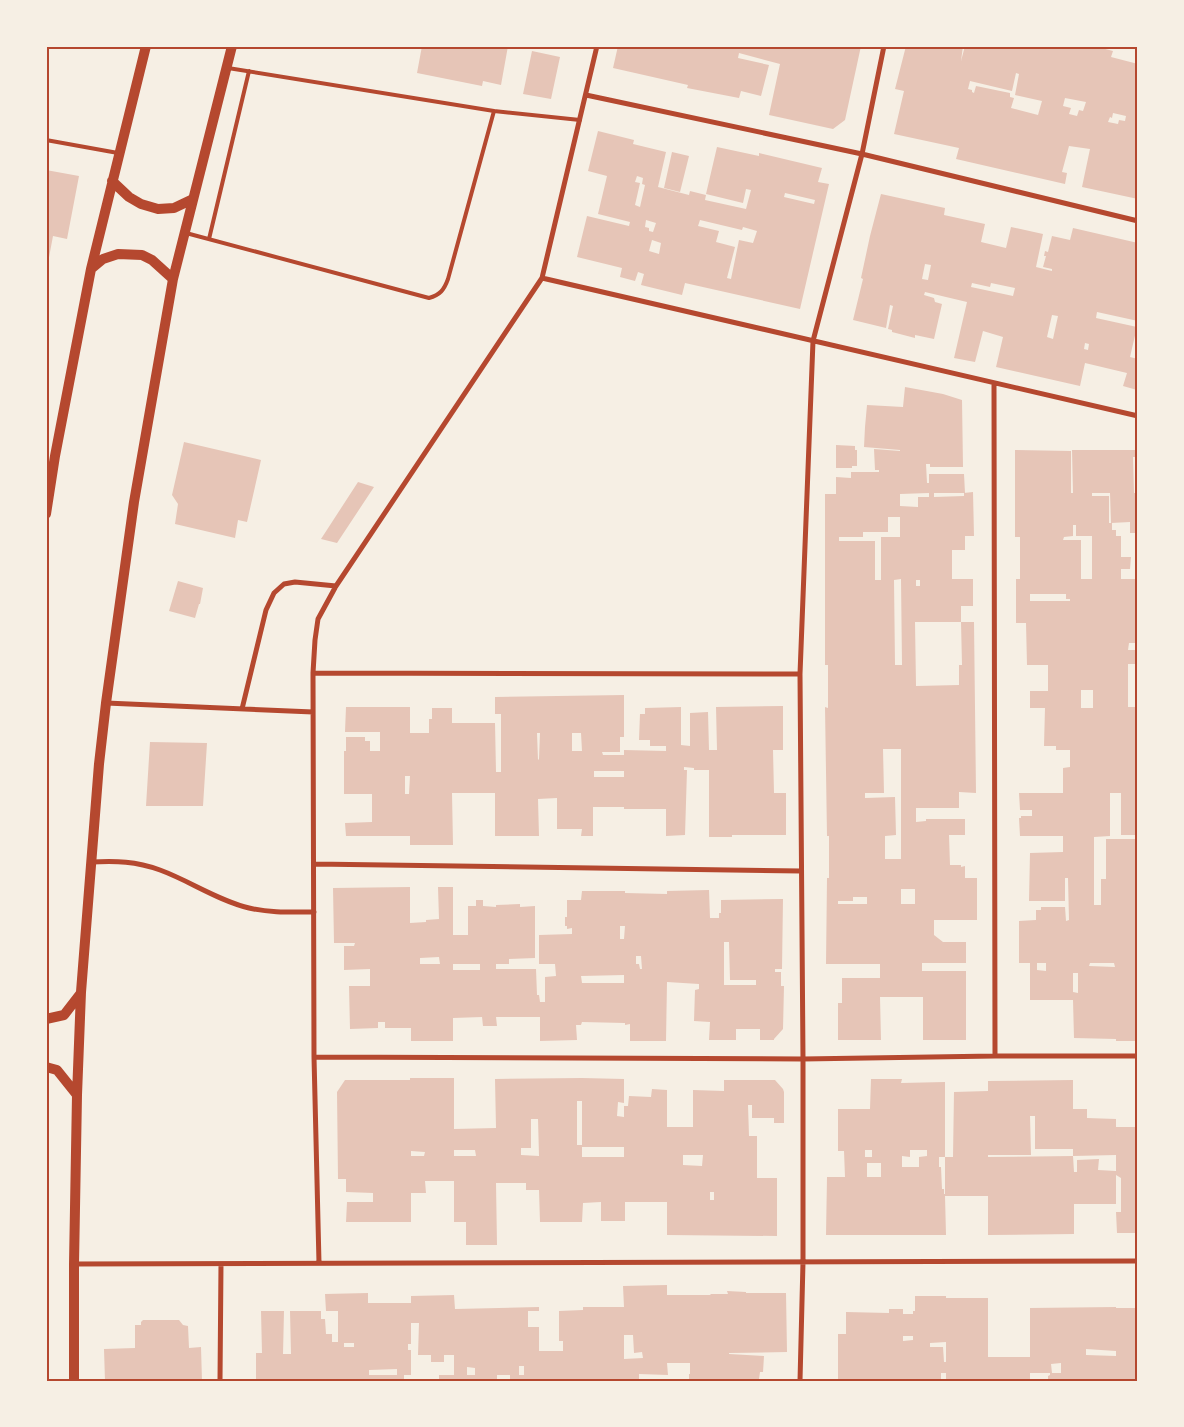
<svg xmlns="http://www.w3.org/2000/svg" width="1184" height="1427" font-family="Rubik,sans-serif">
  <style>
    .building { fill: #e6c5b7; fill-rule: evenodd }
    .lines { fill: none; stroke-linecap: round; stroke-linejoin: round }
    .service { stroke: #b5482f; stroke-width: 4 }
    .minor { stroke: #b5482f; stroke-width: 5 }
    .secondary { stroke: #b5482f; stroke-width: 10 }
    .neatline { fill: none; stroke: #b5482f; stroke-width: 2 }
  </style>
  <rect width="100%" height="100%" fill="#f6efe4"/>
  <!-- building -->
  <path class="building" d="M422,46H508L501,85L483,81L482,86L417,73Z
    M618,46H861L845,120L833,129L769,115L780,64L739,53L738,58L769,65L761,96L741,91L739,98L687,88L688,85L613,68Z
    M906,46H963L961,61L965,46L988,47V46H1094L1113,51L1111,57L1138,64V199L1082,187L1090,149L1069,146L1062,172L1067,173L1065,184L956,159L959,148L894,134L904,91L895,89ZM1016,73L1019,74L1015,95L1042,101L1038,115L1011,108L1014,98L1010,97V93L976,86L974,93L972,92V90L968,89L970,81L1012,91ZM1065,98L1086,102L1083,111L1079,110L1077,116L1069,114L1071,108L1063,106ZM1113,113L1126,116L1125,121L1119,120L1118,124L1108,122L1110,117L1112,118Z
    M532,51L560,57L551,99L523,94Z
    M598,131L634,140L633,144L666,152L658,187L689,195L690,191L706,195L705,200L746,209L751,190L746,189L743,203L706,194L717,147L759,156V153L822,168L818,182L829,184L800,309L685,283L682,295L641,285L644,274L638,272L635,281L620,277L622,268L577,257L587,216L629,226L630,222L598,214L607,176L588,171ZM637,176L643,178L642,184L645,185L640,207L635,205L640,183L635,182ZM785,193L815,200L814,204L784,197ZM646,220L656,223L653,232L649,231V228L645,227ZM700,220L742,230L743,227L757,231L753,243L739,240L731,279L727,278L735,247L716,242L719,231L698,226ZM652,240L661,243L659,254L649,251Z
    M672,152L689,156L680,192L664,188Z
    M46,170L79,176L67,239L53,236L47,268Z
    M881,194L945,208L944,215L985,224L981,242L1006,248L1011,227L1043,234L1036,267L1052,271V269L1043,267L1046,256H1044L1045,251L1048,252L1052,236L1070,240L1073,228L1138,243V321L1097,312L1096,318L1137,327L1130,357L1138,359L1137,390L1123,386L1127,373L1085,363L1080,386L996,367L1003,337L983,331L975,362L954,358L967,302L925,292L924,295L934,298L935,302L942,304L934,339L915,335V338L892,332V330L888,329L893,306L890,305L886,328L853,320L863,279L861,278L870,236ZM925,264L931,265L928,280L922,279ZM972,283L990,287L991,283L1015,288L1013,296L971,287ZM1052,315L1058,316L1053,339L1047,337ZM1085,343L1089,344L1088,350L1084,349Z
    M905,387L943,394L962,400L963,467H930V464H926L927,483H929V474H964L965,493H934V497L964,496V493L973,492L974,536H965V550H952V579H973V606H961V622H915L916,686L959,685V665H962L961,622H974L976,793L959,792V808H916V822L926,821V819H965V835H949L950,865H961V867L965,866V878H977V920H934V935L943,942H966V963H922V971H966V1040H923V997H880L881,1040H838V1003H842V978H880V964H826L827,878H829V836H827L825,707L828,708V665H825V494H836V477L851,478V472H879V470H875L874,449L900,451V450L864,447L865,427L867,405L903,407ZM929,493V497H918V507L900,506V494ZM888,517H900V537H881V580H875V541H839V537H863V532H888ZM901,579L902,665H895L894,580ZM916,580H920V586H916ZM883,749H901V859H885V836L896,835L895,797L865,798V793H884ZM901,889H915V904H901ZM853,897H867V904H838V901H853Z
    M184,442L261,460L247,522L238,520L235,538L175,524L178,504L172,495Z
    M836,445L855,446V450H857V466H852V468H836Z
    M1015,450L1071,451V493H1073L1072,450H1138V457H1133L1134,493H1138V533H1130V522L1111,523L1110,493H1092V496H1109V523H1112V530H1116V536H1121V557H1131L1130,569H1121V579H1138V643H1129L1128,650H1138V664H1128V707H1138V835H1121V793H1110V836L1094,837V905H1101V879H1106V839H1138V1041H1116V1039L1074,1038L1073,1000H1030V963H1019V921L1036,920V910H1041V907H1065L1066,921L1069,920L1068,878H1065V901H1029L1030,853L1063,852V836H1020L1019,818H1021V816H1032V810H1020L1019,793H1063V768L1070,767V750H1056V746H1044L1045,708H1030V691H1048V665H1027L1026,623H1016V579H1020V537H1015ZM1073,525H1076V536H1092V579H1081V540H1063L1064,537L1073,536ZM1030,594H1066V599H1070V601H1030ZM1081,690H1093V708H1081ZM1037,963H1046V971L1037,970ZM1090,963H1114L1115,967L1089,966ZM1073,973H1078V993L1073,992Z
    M358,482L374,487L337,543L321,539Z
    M178,581L203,588L200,604H199L195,618L169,611Z
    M624,695V737H620V752H602L603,755H624V750L666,751V746H650V740H639L640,714H645V708L681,707V745L690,746V713L708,712L709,750H717L716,707L783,706V750H773L774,793H786V835H732V837H709V770H694V768L684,767V770H687L685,835L666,836V809H624V807H593V836H581L582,829H557V798L538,799L539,836H495V793H452L453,845H410V836H346L345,823L372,822V794H344V751H346V737H365V741H370V751H380V732H345L346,707H410V733H429V719H432V708H452V723H495L496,772H501V714H495V697ZM537,733H540L539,759L538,760ZM572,733H581L582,751H572ZM594,771H624V777H594ZM405,776H410L409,794H405Z
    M150,742L207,743L203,806H146Z
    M410,887V923L426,922V920L439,919L438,887H453V935H468V906H476V900H483V906L496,907V905L520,904V907L535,906V958L509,959V964H496V969H536L537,995H539L540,1002H545V977L556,976L555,964H539V935L572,934V928L567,929V926H565V917H567V900H581L582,891H625V893L667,894V891L709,890L710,918H719V913H721V900L783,899L782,969H775V972H781V986H784L783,1029L774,1039V1040H760V1029H736V1040H709L710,1022L694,1021L695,990L699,989V984L667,982L666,1041H630V1024L625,1025V1023L582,1022L581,1025H576L577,1040L540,1041V1017H496L497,1026H483L482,1017L453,1018V1041H411V1028H385V1022H378V1028L350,1029L349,986H370V969L344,970V946H354L355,943H334L333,888ZM620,926H625L624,939H620ZM724,942H729L730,980H756V985H724ZM636,956H641L642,969H640L639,964H636ZM439,957L440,964H420V958ZM453,964H480V970H453ZM624,975V983H582L581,976Z
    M410,1078H454V1129L496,1128L495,1079L582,1078L624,1079V1103L618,1102L617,1116L624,1117V1106H628L629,1096L651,1097L652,1089L667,1090V1127H693V1090L724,1091V1080H775L783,1089L784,1092V1123H774V1118H752V1105H748L749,1136H757V1178H777V1236L667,1235V1202H625V1221H601V1202L583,1203L582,1222H540L539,1190H526V1183H496L497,1245H466V1222H454V1181H425L426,1193H411V1222H346L347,1202H373V1193L346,1192V1179H338L337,1092L345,1080H410ZM577,1101H582V1145H577ZM531,1119H538L539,1156L521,1155V1148H531ZM582,1147H624V1157H582ZM454,1150H475L476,1156H454ZM411,1151L425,1152L424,1156H411ZM683,1155H703L702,1166L683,1165ZM710,1192H714V1200H710Z
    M871,1079H902L901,1083L945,1082V1157H939V1167H941L942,1189H944V1194H945V1157H953L954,1092L988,1091V1081L1073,1080V1109H1087V1118L1116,1119V1127H1138V1233H1117L1116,1212H1121V1178L1116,1175V1204H1074V1234L988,1235V1196H945L946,1235H826L827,1177H845L844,1151H838V1109H870ZM1030,1116H1035V1149H1073V1156L988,1157V1155H1031ZM865,1150H872V1157H865ZM910,1150H927V1156L919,1157V1167H902V1156L910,1157ZM1116,1155V1171L1098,1170L1099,1159L1077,1160V1172H1074L1073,1156ZM867,1163H881V1177H867Z
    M667,1285V1295H710L711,1294H728L727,1291L746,1292V1293H786L787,1352L729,1353V1354L764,1356L763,1372H760L759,1379H765V1381H689V1374H690V1363H667L668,1375L639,1374V1381H510V1375H497V1381H439V1375H454V1355H444V1362H431V1355H418L419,1323H411V1344H408V1350H411V1375H404V1381H256V1353H262L261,1311H284L283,1354H291L290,1311H321V1319H325L326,1334H332V1342H338V1311H326L325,1294L368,1293V1303H411V1296L454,1295L455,1309L539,1307V1311H528V1327H539V1351H563V1341H559V1311L583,1310V1307H624L623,1286ZM624,1335H633L634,1353L642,1352L643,1358L624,1359ZM344,1343H354V1347H344ZM519,1366H524V1375H519ZM467,1367L475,1368V1375H467ZM397,1369V1375H369V1370Z
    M915,1296H946V1298H988V1357H1030V1308L1116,1307V1308H1138V1381H1048V1376L1050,1375V1373H1030V1381H946V1373H941V1381H838V1334H846V1312L889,1313V1309H903V1314H913V1311H915ZM903,1336H913V1340L903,1341ZM946,1342V1362H944L943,1347H930V1343ZM1086,1349L1116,1351V1356L1086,1355ZM1061,1363V1373H1052L1051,1364Z
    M143,1320H179L183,1325L188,1326L189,1348L201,1347L202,1381H105L104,1349L135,1348V1325H141V1322Z"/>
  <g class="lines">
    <!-- service -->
    <path class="service" d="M228,68L494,111L580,120
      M46,140L118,153
      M186,233L429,298C440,295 444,290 448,279L494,111
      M209,239L249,71"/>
    <!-- minor -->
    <path class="minor" d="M586,95L862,154L1138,221
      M542,278L1138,416
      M994,384L995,1056
      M313,673L800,674
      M106,703L313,712
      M242,709L266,610L274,593L284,584L295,582L336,586
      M91,862C117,861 135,861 160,870C190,881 217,900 249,908C270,913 292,912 314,912
      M314,864L801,871
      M314,1057L803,1059L995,1056H1138
      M319,1263L314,1057L313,673L315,640L318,619L336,586L542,278L597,46
      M74,1264L1138,1261
      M220,1381L221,1264
      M800,1381L803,1262V1059L800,674L813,341L862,154L884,46"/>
    <!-- secondary -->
    <path class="secondary" d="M112,181L129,197L141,204L158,209L174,208L193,199
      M91,269L103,259L118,254L142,255L152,260L173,279
      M46,514L55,456L91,269L146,46
      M46,1019L64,1015L81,993
      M46,1067L57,1070L77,1095
      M74,1381V1264L77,1095L81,992L99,764L106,703L134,502L173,279L232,46"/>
  </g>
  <!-- border -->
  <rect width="1184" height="1427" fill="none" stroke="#f6efe4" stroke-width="95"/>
  <rect x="48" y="48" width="1088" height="1332" class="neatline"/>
</svg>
